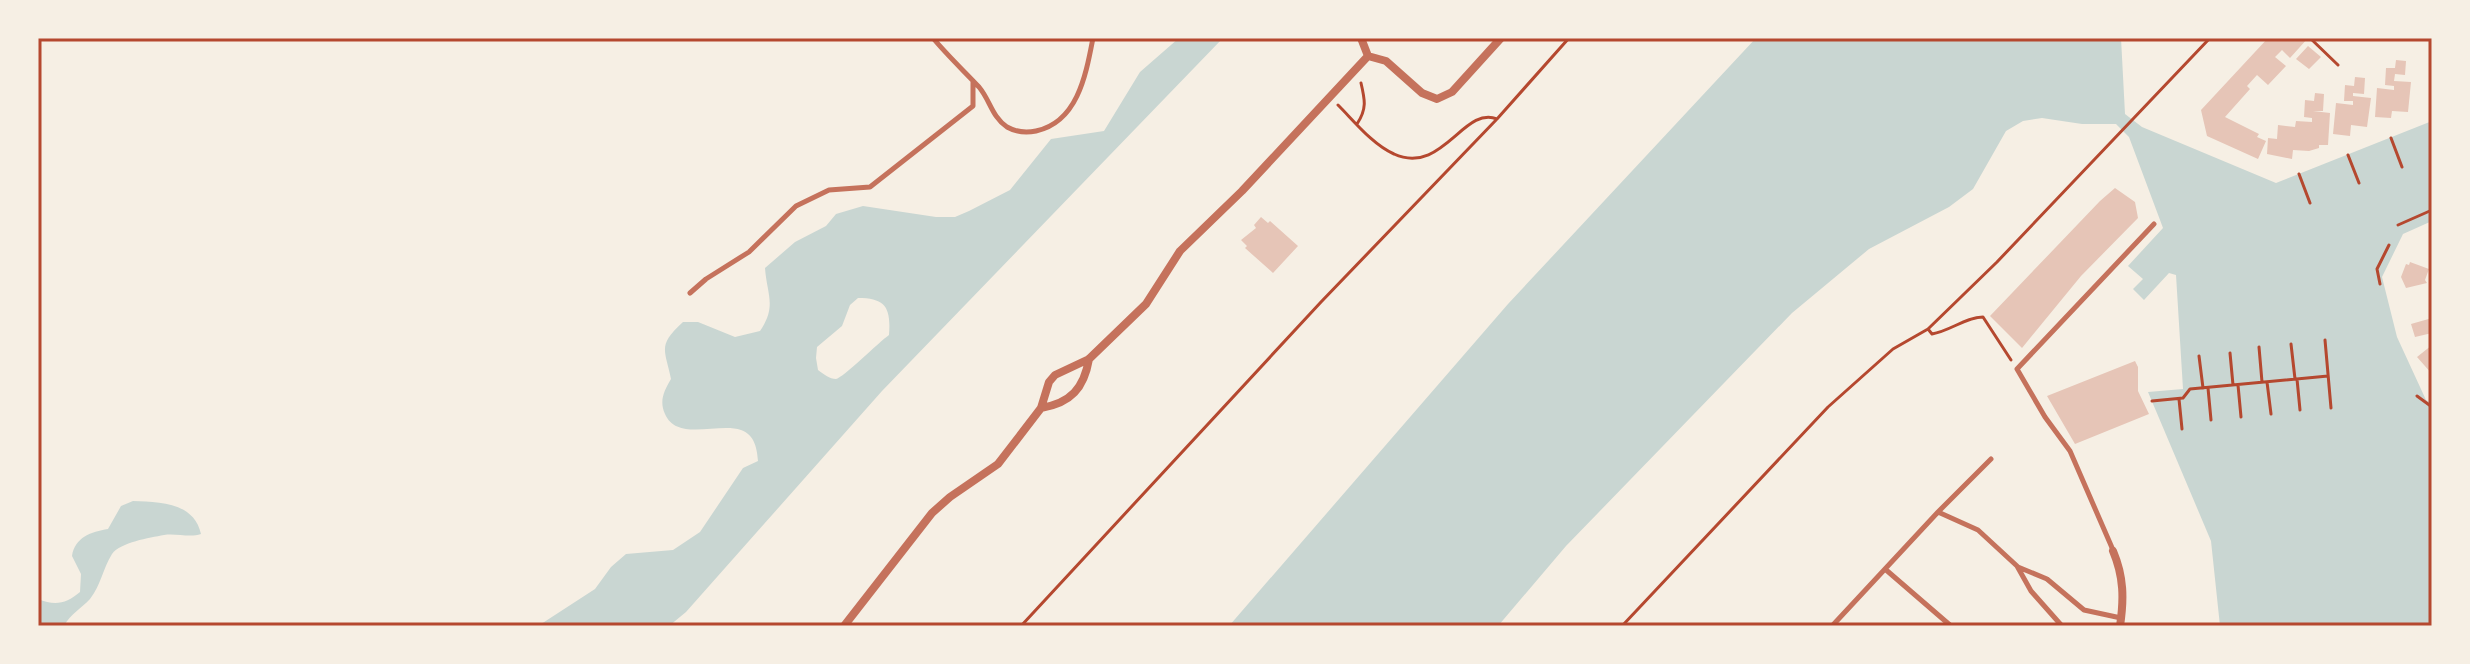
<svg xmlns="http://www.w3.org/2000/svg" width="2470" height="664" font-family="Ubuntu,sans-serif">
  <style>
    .water { fill: #c9d6d2; fill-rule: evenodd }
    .building { fill: #e6c5b7 }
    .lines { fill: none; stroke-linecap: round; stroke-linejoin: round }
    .path { stroke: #b5482f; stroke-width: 3 }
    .service { stroke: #c5725c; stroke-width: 5 }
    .minor { stroke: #c5725c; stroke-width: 8 }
    .neatline { fill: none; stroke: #b5482f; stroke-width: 3 }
  </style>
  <rect width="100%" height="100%" fill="#f6efe4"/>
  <!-- water -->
  <path class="water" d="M1179,38H1223L882,391L686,612L669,626H538L595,589L611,567L626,554L673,550L700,532L743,468L758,461C757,449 755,435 741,430C719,422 677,442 665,414C659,401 664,391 671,379C665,349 657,346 683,322H698L735,337L760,331C777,306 767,295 765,268L795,242L826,226L836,214L863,206L936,217H955L969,211L1010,190L1051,139L1104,131L1140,72ZM858,298C886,298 891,308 889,335C879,342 843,378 836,379C830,379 823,374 818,370L816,358L817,347L842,326L850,305Z
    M1756,38H2121L2125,114L2142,127L2276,183L2432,121V221L2403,234L2382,277L2397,337L2426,400L2432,404V626H2220L2211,541L2148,392L2183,389L2176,275L2169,273L2144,300L2133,289L2143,279L2128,266L2163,228L2129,137L2116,124H2082L2042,118L2023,121L2006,131L1973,189L1949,207L1869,249L1792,313L1566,546L1498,626H1229L1508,304Z
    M133,501C159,502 194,502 201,534C190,538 176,533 164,535C149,538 121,542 112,554C103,568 101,585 90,599C81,609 71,613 64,626H38V599C55,606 66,604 80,592L81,574L72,556C75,537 91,532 108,529L121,506Z"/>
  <!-- building -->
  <path class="building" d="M2268,38H2308L2290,58L2282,50L2275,57L2286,66L2268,85L2257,75L2247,86L2250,89L2225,117L2259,134L2257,137L2266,141L2258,159L2207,136L2201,110Z
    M2308,46L2321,57L2309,69L2296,59Z
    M2396,60L2406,61L2405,75L2395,74L2394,81L2411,82L2408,112L2392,111L2391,118L2375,117L2377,88L2394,90V86L2385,85L2386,68H2395Z
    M2355,77L2365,78L2364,94L2353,93V96L2371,98L2367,127L2351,125L2350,136L2333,134L2336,103L2353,105V101H2344L2345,85L2354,86Z
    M2315,93L2324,94L2323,111H2313L2330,113L2328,145H2319V148L2309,151L2293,150L2292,159L2267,154L2268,138L2277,139L2278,125L2295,127L2296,121L2312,122V118L2304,117L2305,100L2314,101Z
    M2115,188L2135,202L2138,218L2081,276L2022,348L1990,316L2100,201Z
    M1261,217L1268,223L1270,221L1298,246L1273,273L1245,248L1247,246L1241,240L1256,228L1254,225Z
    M2410,262L2429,269L2425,280L2427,283L2406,288L2401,277L2406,264L2409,265Z
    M2432,318V333L2415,337L2411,324Z
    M2432,345V374L2417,357Z
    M2135,361L2138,367V391L2149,414L2075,444L2047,396Z"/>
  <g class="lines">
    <!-- path -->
    <path class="path" d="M2310,38L2338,65
      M1338,105C1354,121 1373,145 1394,154C1442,176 1464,105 1497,119
      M1357,124C1367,109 1365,100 1361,83
      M2391,138L2402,167
      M2348,155L2359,183
      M2299,174L2310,203
      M2398,225L2432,210
      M2380,284L2377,269L2389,245
      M1928,329L1932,334C1950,331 1966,317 1983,317L2011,360
      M2325,340L2331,408
      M2291,344L2295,379
      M2259,347L2262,382
      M2230,353L2233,385
      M2199,356L2203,388
      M2297,379L2300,410
      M2267,382L2271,414
      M2238,385L2241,417
      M2208,388L2211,420
      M2417,396L2432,407
      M2179,399L2182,429
      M2152,401L2183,398L2190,389L2328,376
      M1021,626L1321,302L1497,119L1569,38
      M1622,626L1828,407L1893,349L1928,329L1997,262L2210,38"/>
    <!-- service -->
    <path class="service" d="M933,38C947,55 964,71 979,87C990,100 992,117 1007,127C1016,132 1027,133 1036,131C1078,122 1086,74 1093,38
      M690,293L706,279L749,252L796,206L829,190L870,187L973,106V82
      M1938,512L1978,530L2017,566L2031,591L2062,626
      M2113,550L2070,451L2045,417L2017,369L2154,224
      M2018,567L2047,579L2084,610L2121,618
      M1885,569L1951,626
      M1832,626L1938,512L1991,459"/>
    <!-- minor -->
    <path class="minor" d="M1361,38L1368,56
      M1368,56L1386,61L1422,93L1437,99L1452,92L1501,38
      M1041,408C1071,403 1084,388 1089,359
      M2113,551C2124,577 2124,599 2120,626
      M844,626L932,513L950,497L998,464L1041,408L1049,382L1055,375L1089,359L1146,304L1180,251L1242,191L1368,56"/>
  </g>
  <!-- border -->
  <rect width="2470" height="664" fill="none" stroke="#f6efe4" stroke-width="80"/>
  <rect x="40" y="40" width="2390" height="584" class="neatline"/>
</svg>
